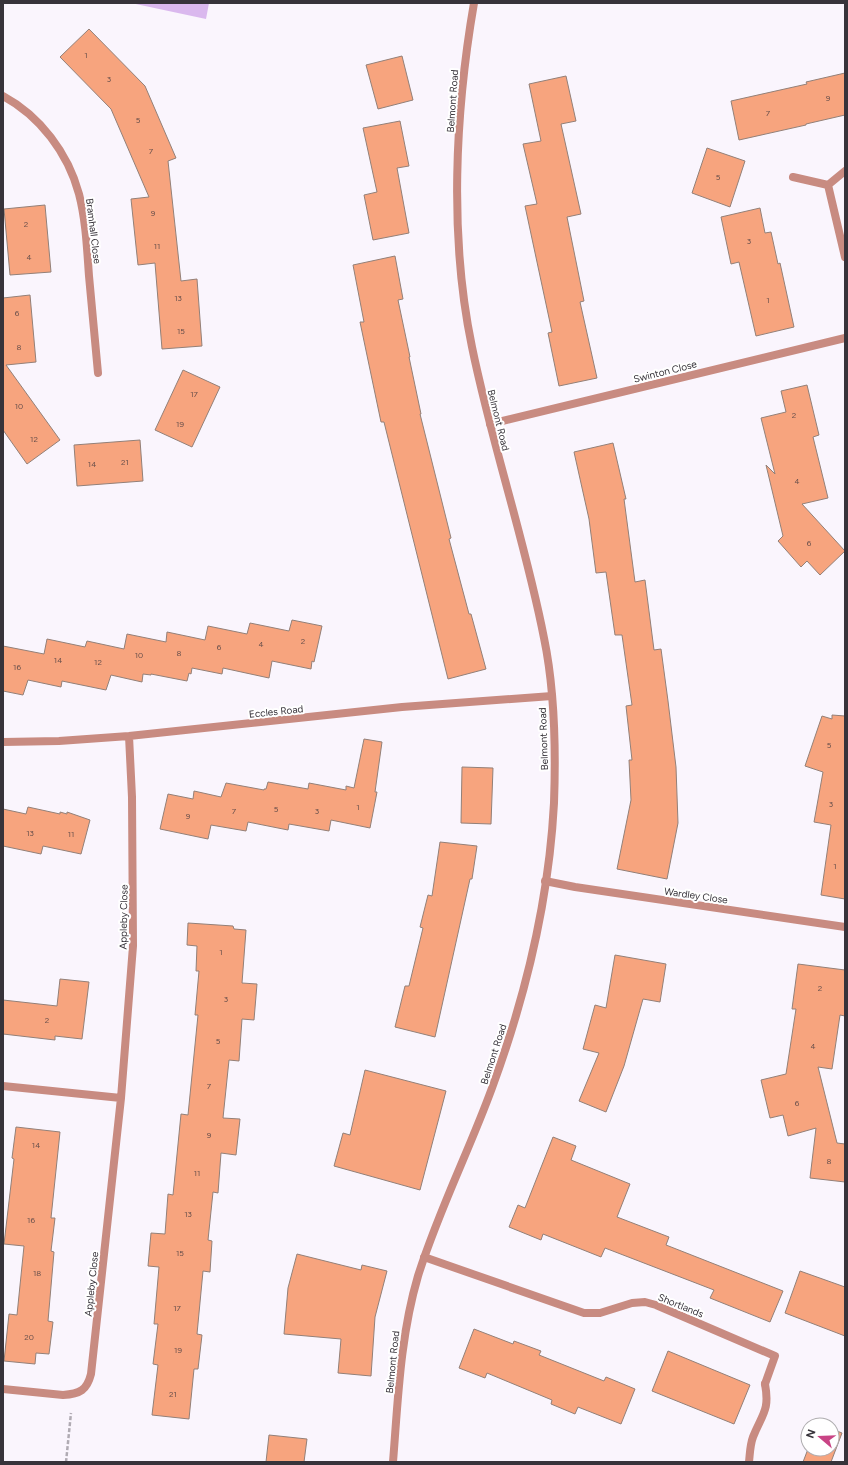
<svg xmlns="http://www.w3.org/2000/svg" width="848" height="1465" font-family="Figtree,sans-serif">
  <style>
    .green { fill: #dab8ee }
    .building { fill: #f7a47e; stroke: #938078 }
    .lines { fill: none; stroke-linecap: round; stroke-linejoin: round }
    .path { stroke: #b0abb3; stroke-width: 2.5; stroke-dasharray: 4 2; stroke-linecap: butt }
    .service { stroke: #c88b81; stroke-width: 8 }
    .minor { stroke: #c88b81; stroke-width: 8 }
    .tertiary { stroke: #c88b81; stroke-width: 8 }
    .labels { text-anchor: middle; stroke-width: 4; stroke-linejoin: round; paint-order: stroke }
    .number-label { font-size: 8px; fill: #674f4b }
    .street-label { font-size: 10px; fill: #37333a; stroke: #fff }
  </style>
  <rect width="100%" height="100%" fill="#faf5fd"/>
  <!-- green -->
  <path class="green" d="M131,3H209L206,19Z"/>
  <!-- building -->
  <path class="building" d="M89,29L145,86L176,158L168,161L181,281L197,279L202,346L162,349L155,263L138,265L131,199L149,197L111,109L60,57Z
    M402,56L413,100L378,109L366,65Z
    M845,73V115L806,124V125L739,140L731,101L807,84L806,82Z
    M566,76L576,121L561,124L581,214L567,217L584,301L580,302L597,378L559,386L548,333L552,332L525,206L537,204L523,144L541,141L529,84Z
    M400,121L409,166L397,168L409,233L373,240L364,195L377,192L363,128Z
    M707,148L745,161L730,207L692,193Z
    M45,205L51,272L10,275L4,209Z
    M760,208L765,233L771,232L778,264L780,263L794,327L756,336L739,262L731,264L721,217Z
    M395,256L403,299L398,300L410,357H409L421,414H420L451,538L449,539L469,614H471L486,669L448,679L384,422H381L360,322H364L353,265Z
    M30,295L36,362L6,365L60,440L27,464L3,430V298Z
    M183,370L220,387L192,447L155,430Z
    M807,385L819,435L813,437L828,498L802,504L845,551L820,575L807,561L801,567L778,541L783,536L766,465L775,474L761,418L786,412L781,391Z
    M140,440L143,481L77,486L74,445Z
    M613,443L626,499H624L635,582L645,580L654,650L661,649L668,701L676,767L678,823L667,879L617,869L631,800L629,760H632L626,706L632,705L622,635H615L606,572L596,573L589,519L574,452Z
    M292,620L322,626L314,662L312,661L311,669L272,661L269,678L223,668L222,674L192,668L191,674L189,673L187,681L151,674V675L143,674L142,682L111,675L106,690L62,681L61,687L28,680L23,695L3,691V646L44,654L47,639L85,647L87,641L124,649L127,634L166,642L167,632L205,640L208,626L247,634L250,623L289,631Z
    M832,715L845,716V899L821,895L831,825L814,822L823,772L805,766L822,716L832,719Z
    M364,739L382,742L375,792H377L370,828L331,820L329,831L289,824L288,830L248,822L246,831L211,825L208,839L160,829L168,794L193,799L194,791L221,797L226,783L264,790V789H266L268,782L308,789L309,783L346,790V786L354,788Z
    M462,767L493,768L491,824L461,823Z
    M28,807L60,814V812L67,814V812L90,820L81,854L43,846L41,854L3,846V809L26,814Z
    M440,842L477,846L472,879H470L435,1037L395,1027L405,986H409L423,928L420,927L428,895L432,896Z
    M188,923L233,926L234,929L246,930L242,983L257,984L254,1020L242,1019L239,1061L229,1060L223,1118L240,1119L236,1155L221,1153L218,1193L213,1192L208,1240L212,1241L210,1272L203,1271L197,1334L202,1335L198,1369H194L189,1419L152,1415L158,1365L153,1364L158,1324H154L159,1267L148,1266L151,1233L165,1234L168,1194L173,1195L181,1114L188,1115L198,1015H195L199,971H196L197,946L187,945Z
    M615,955L666,964L660,1002L643,999L624,1066L606,1112L579,1101L599,1053L583,1049L595,1005L606,1008Z
    M798,964L845,970V1016L840,1015L832,1069L818,1067L837,1143L845,1144V1182L810,1178L816,1128L788,1136L783,1115L770,1118L761,1080L786,1074L796,1009H792Z
    M60,979L89,982L82,1039L55,1036V1040L3,1034V1000L57,1006Z
    M365,1070L446,1091L420,1190L334,1166L343,1133L350,1135Z
    M16,1127L60,1132L51,1218H55L51,1251L54,1252L48,1321L53,1322L49,1354L36,1353L35,1364L4,1361L9,1314L17,1315L24,1246L4,1244L14,1159L12,1158Z
    M553,1137L576,1146L571,1160L630,1184L617,1217L669,1237L666,1245L783,1291L770,1322L710,1298L714,1290L605,1248L601,1257L543,1234L541,1240L509,1227L518,1205L525,1208Z
    M297,1254L361,1270L362,1265L387,1271L375,1317L371,1376L338,1373L341,1339L284,1334L288,1288Z
    M800,1271L845,1287V1336L785,1313Z
    M474,1329L513,1344L514,1341L541,1351L539,1355L604,1381L606,1377L635,1389L621,1424L578,1407L575,1414L551,1404L552,1400L487,1373L485,1378L459,1368Z
    M668,1351L750,1385L734,1424L652,1391Z
    M832,1429L842,1433L831,1462H803L808,1449H832Z
    M269,1435L307,1439L304,1462H266Z"/>
  <g class="lines">
    <!-- path -->
    <path class="path" d="M66,1462L71,1413"/>
    <!-- service -->
    <path class="service" d="M749,1462C750,1453 750,1445 753,1437C762,1414 770,1411 765,1384"/>
    <!-- minor -->
    <path class="minor" d="M3,96C40,116 68,153 79,194C86,221 87,249 89,276C92,308 95,341 98,373
      M793,177L828,185L845,171
      M828,185L845,257
      M490,424L845,338
      M3,742L59,741L129,736L402,707L552,696
      M545,881L575,887L845,927
      M3,1086L121,1098
      M424,1257L584,1313H600L632,1303L645,1302L656,1305L775,1356L765,1384
      M3,1389L63,1395C80,1394 87,1390 91,1374L121,1098L133,946L132,797L129,736"/>
    <!-- tertiary -->
    <path class="tertiary" d="M393,1462C398,1400 400,1337 418,1276C438,1212 469,1151 492,1088C525,998 549,898 554,803C556,748 555,691 544,638C525,540 492,445 472,347C449,237 455,113 474,3"/>
  </g>
  <g class="labels">
    <!-- number labels -->
    <g class="number-label">
      <text x="86" y="58">1</text>
      <text x="109" y="82">3</text>
      <text x="828" y="101">9</text>
      <text x="768" y="116">7</text>
      <text x="138" y="123">5</text>
      <text x="151" y="154">7</text>
      <text x="718" y="180">5</text>
      <text x="153" y="216">9</text>
      <text x="26" y="227">2</text>
      <text x="749" y="244">3</text>
      <text x="157" y="249">11</text>
      <text x="29" y="260">4</text>
      <text x="178" y="301">13</text>
      <text x="768" y="303">1</text>
      <text x="17" y="316">6</text>
      <text x="181" y="334">15</text>
      <text x="19" y="350">8</text>
      <text x="194" y="397">17</text>
      <text x="19" y="409">10</text>
      <text x="794" y="418">2</text>
      <text x="180" y="427">19</text>
      <text x="34" y="442">12</text>
      <text x="125" y="465">21</text>
      <text x="92" y="467">14</text>
      <text x="797" y="484">4</text>
      <text x="809" y="546">6</text>
      <text x="303" y="644">2</text>
      <text x="261" y="647">4</text>
      <text x="219" y="650">6</text>
      <text x="179" y="656">8</text>
      <text x="139" y="658">10</text>
      <text x="58" y="663">14</text>
      <text x="98" y="665">12</text>
      <text x="17" y="670">16</text>
      <text x="829" y="748">5</text>
      <text x="831" y="807">3</text>
      <text x="358" y="810">1</text>
      <text x="276" y="812">5</text>
      <text x="234" y="814">7</text>
      <text x="317" y="814">3</text>
      <text x="188" y="819">9</text>
      <text x="30" y="836">13</text>
      <text x="71" y="837">11</text>
      <text x="835" y="869">1</text>
      <text x="221" y="955">1</text>
      <text x="820" y="991">2</text>
      <text x="226" y="1002">3</text>
      <text x="47" y="1023">2</text>
      <text x="218" y="1044">5</text>
      <text x="813" y="1049">4</text>
      <text x="209" y="1089">7</text>
      <text x="797" y="1106">6</text>
      <text x="209" y="1138">9</text>
      <text x="36" y="1148">14</text>
      <text x="829" y="1164">8</text>
      <text x="197" y="1176">11</text>
      <text x="188" y="1217">13</text>
      <text x="31" y="1223">16</text>
      <text x="180" y="1256">15</text>
      <text x="37" y="1276">18</text>
      <text x="177" y="1311">17</text>
      <text x="29" y="1340">20</text>
      <text x="178" y="1353">19</text>
      <text x="173" y="1397">21</text>
    </g>
    <!-- street labels -->
    <g class="street-label">
      <text transform="translate(452 101) rotate(-86)" y="4">Belmont Road</text>
      <text transform="translate(94 231) rotate(83)" y="4">Bramhall Close</text>
      <text transform="translate(665 371) rotate(-14)" y="4">Swinton Close</text>
      <text transform="translate(499 420) rotate(76)" y="4">Belmont Road</text>
      <text transform="translate(276 711) rotate(-6)" y="4">Eccles Road</text>
      <text transform="translate(543 739) rotate(-92)" y="4">Belmont Road</text>
      <text transform="translate(696 895) rotate(8)" y="4">Wardley Close</text>
      <text transform="translate(123 917) rotate(-89)" y="4">Appleby Close</text>
      <text transform="translate(493 1054) rotate(-72)" y="4">Belmont Road</text>
      <text transform="translate(91 1284) rotate(-84)" y="4">Appleby Close</text>
      <text transform="translate(681 1305) rotate(22)" y="4">Shortlands</text>
      <text transform="translate(392 1362) rotate(-84)" y="4">Belmont Road</text>
    </g>
  </g>
  <!-- border -->
  <rect width="848" height="1465" fill="none" stroke="#37333a" stroke-width="8"/>
  <!-- north arrow -->
  <g transform="translate(820 1437) rotate(289)"><circle r="19" fill="#ffffff" stroke="#afadb0"/>
  <path d="M0-3L7 15L0 10L-7 15Z" fill="#c94485"/>
  <text y="-6" font-size="11" font-weight="bold" text-anchor="middle" fill="#37333a">N</text>
  </g>
</svg>
